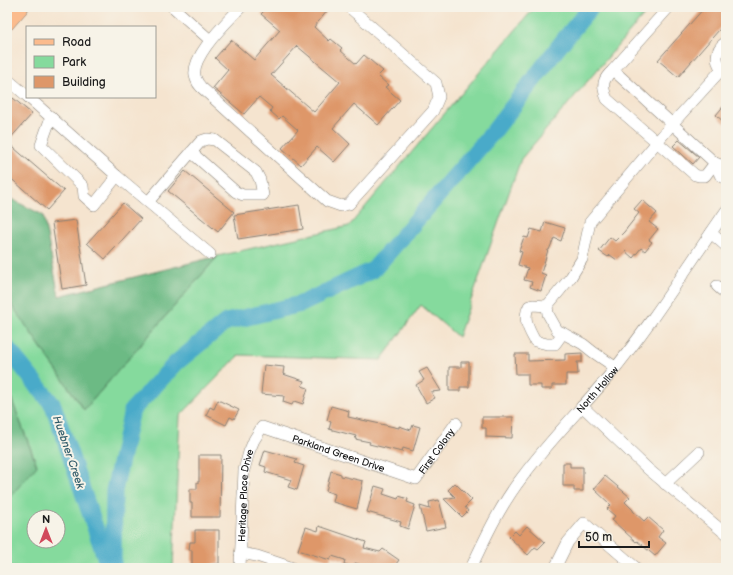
<svg xmlns="http://www.w3.org/2000/svg" width="733" height="575" font-family="'Balsamiq Sans',sans-serif">
  <style>
    .green { fill: #85da9d; stroke: #507b5c; fill-rule: evenodd }
    .forest { fill: #6cba84; stroke: #446b50 }
    .lines { fill: none; stroke-linecap: round; stroke-linejoin: round }
    .river { stroke: #4aaac9; stroke-width: 17 }
    .building { fill: #de9769; fill-rule: evenodd }
    .minor-casing { stroke: #888076; stroke-width: 12 }
    .major-casing { stroke: #888076; stroke-width: 16 }
    .minor { stroke: #fff; stroke-width: 11 }
    .major { stroke: #fbbb8d; stroke-width: 15 }
    .labels { text-anchor: middle; stroke-width: 4; stroke-linejoin: round; paint-order: stroke }
    .street-label { font-size: 10px; fill: #1c1c1c; stroke: #f7f3e8 }
    .water-label { font-size: 11px; font-style: italic; fill: #315c6a; stroke: #f7f3e8 }
  </style>
  <rect width="100%" height="100%" fill="#f7f3e8"/>
  <filter id="ink" filterUnits="userSpaceOnUse"><feTurbulence type="fractalNoise" baseFrequency=".025" numOctaves="2"/><feDisplacementMap in="SourceGraphic" scale="8" xChannelSelector="R" yChannelSelector="G"/><feConvolveMatrix kernelMatrix="1 2 1 2 8 2 1 2 1" color-interpolation-filters="sRGB"/></filter>
  <filter id="wash" filterUnits="userSpaceOnUse"><feTurbulence type="fractalNoise" baseFrequency=".012" numOctaves="4" result="noise"/><feDisplacementMap in="SourceGraphic" scale="16" xChannelSelector="R" yChannelSelector="G"/><feGaussianBlur stdDeviation="0.9" result="paint"/><feColorMatrix in="noise" values="0 0 0 0 0 0 0 0 0 0 0 0 0 0 0 0 0 1.4 0 .05"/><feComposite in="paint" operator="in"/></filter>
  <g filter="url(#wash)">
    <rect width="100%" height="100%" fill="#f5e4cf"/>
    <!-- green -->
    <path class="green" d="M535,7H651L521,159L458,337L421,305L381,360L239,355L180,416L173,568H7V500L37,465L10,395L7,391V298L84,410L218,256L349,226ZM34,517H58V541H34Z"/>
    <!-- forest -->
    <path class="forest" d="M7,197L43,215L59,296L218,256L84,410L7,298Z
      M7,391L10,395L37,466L7,500Z"/>
    <g class="lines">
      <!-- river -->
      <path class="river" d="M7,348L53,405L109,568
        M113,568L114,491L132,410L176,363L226,322L301,304L373,270L494,131L563,41L591,7"/>
    </g>
    <g id="blocks">
      <!-- building -->
      <path class="building" d="M268,7H290L296,12L300,7H324L328,10L314,27L329,41L331,39L342,48L340,50L356,64L364,55L383,71L378,76L388,85L385,87L400,100L378,125L354,104L333,128L350,144L334,162L317,147L301,165L282,148L298,130L282,116L279,119L270,111L272,108L259,97L244,114L213,88L228,70L215,58L231,40L254,60L280,30L261,14ZM297,46L340,82L314,112L271,75Z
        M705,7H726V22L678,77L658,60Z
        M13,98L32,114L7,142L64,191L47,210L7,175V105Z
        M726,103V124L716,115Z
        M679,140L699,157L693,164L673,146Z
        M185,171L234,212L218,232L168,191Z
        M642,200L657,213L649,222L658,229L649,240L652,242L645,251L641,248L633,258L625,251L617,260L610,255L608,257L599,251L610,237L615,241L624,232L639,213L634,209Z
        M123,203L141,219L105,259L87,243Z
        M299,205L303,229L238,239L234,215Z
        M76,220L86,285L62,289L52,223Z
        M545,222L565,228L561,241L554,238L549,250H548L541,273L546,275L541,291L530,287L532,282L524,280L528,268L518,265L522,252L519,251L524,237L528,238L531,229L542,232Z
        M582,353V362H577L578,374H566V385H552V389H541V385H528V374H516L515,354H528V361L565,360V354Z
        M461,362H469V387H460V391H449V367H461Z
        M264,365L284,367L283,374L304,381L302,386L308,388L303,404L294,401L292,405L283,402L284,396L261,394Z
        M427,368L441,391L431,392L435,398L426,403L416,385L424,380L419,372Z
        M218,400L239,410L234,419L230,417L226,425L206,415L210,407L214,409Z
        M331,406L349,411L348,417L399,428V426L411,430L413,425L420,427L413,451L403,448L402,452L369,444L370,442L355,439L356,436L329,429L331,422L327,420Z
        M482,417H513L512,438L486,437V428H482Z
        M265,450L297,459L295,463L304,466L297,490L288,487L291,480L265,472L266,467L260,465Z
        M199,455H221L220,517H192V503H190V489H197V482H199Z
        M563,463H570V467H583V491H574V486H563Z
        M331,471L341,474V476L363,481L357,509L333,502L335,494L326,491Z
        M605,476L630,497L625,502L633,510V511L644,521L648,517L663,530L658,537L666,543L655,556L637,541L636,542L612,520L615,516L607,509L611,505L594,489Z
        M455,483L472,500L465,507L468,511L462,517L444,499L455,497L448,490Z
        M375,486L385,489L383,494L398,499L399,496L408,499L407,502L415,505L408,529L400,526L401,522L367,512Z
        M439,500L446,527L426,531L420,506L430,509L429,502Z
        M319,526L366,542L364,548L380,552L383,549L399,560L393,568H373L355,563L354,567L344,564L345,560L332,556L330,560L298,550L306,527L318,531Z
        M527,526L545,542L538,549L535,547L528,555L509,537L515,531L519,535Z
        M195,530H219V564H213V568H192V550H189L190,542H195Z"/>
    </g>
  </g>
  <g filter="url(#ink)">
    <use href="#blocks" fill-opacity="0" stroke="#888076" stroke-width="1"/>
    <g class="lines">
      <!-- minor casing -->
      <g class="minor-casing">
        <g id="minor">
          <path d="M173,7L210,40"/>
          <path d="M241,7C228,21 187,59 196,79C197,82 199,85 201,87L327,201L341,206L349,204L433,111L439,97L436,83L349,7"/>
          <path d="M669,7L613,70L715,163L726,167"/>
          <path d="M726,42C714,50 714,64 726,72"/>
          <path d="M613,70C603,79 601,85 607,99L695,175L699,176H705L715,163"/>
          <path d="M7,79L27,96"/>
          <path d="M28,97L117,176L210,254"/>
          <path d="M51,117L41,145L83,186L84,196L94,205L117,176"/>
          <path d="M715,163L720,175L726,179"/>
          <path d="M148,202L201,141L207,139L215,140L256,172L260,180L263,195H243L236,192L191,152"/>
          <path d="M711,233L726,246"/>
          <path d="M717,286L726,294"/>
          <path d="M547,306L533,305L529,306C522,319 529,330 535,341L547,344H555L563,333"/>
          <path d="M615,367L593,352L583,344L557,330L548,314L547,306L571,277L582,259L590,222L673,123L722,69"/>
          <path d="M582,406L648,469L726,534"/>
          <path d="M665,484L699,452"/>
          <path d="M240,553L257,556L293,568"/>
          <path id="s1" d="M240,568L244,470L249,452L254,440L262,427L416,479L456,423"/>
          <path id="s2" d="M471,568C486,536 501,504 523,476C549,441 580,410 608,377C651,325 687,267 726,211"/>
          <path d="M555,568L568,542L584,523L636,568"/>
        </g>
      </g>
      <!-- major casing -->
      <g class="major-casing">
        <path id="major" d="M7,23L21,7"/>
      </g>
      <!-- minor -->
      <use href="#minor" class="minor"/>
      <!-- major -->
      <use href="#major" class="major"/>
    </g>
  </g>
  <g class="labels">
    <!-- street labels -->
    <g class="street-label">
      <text dy="4" stroke="none"><textPath href="#s2" startOffset="220">North Hollow</textPath></text>
      <text dy="4" stroke="none"><textPath href="#s1" startOffset="342">First Colony</textPath></text>
      <text dy="4" stroke="none"><textPath href="#s1" startOffset="226">Parkland Green Drive</textPath></text>
      <text dy="4" stroke="none"><textPath href="#s1" startOffset="73">Heritage Place Drive</textPath></text>
    </g>
    <!-- water labels -->
    <g class="water-label">
      <text transform="translate(69 452) rotate(71)" y="4">Huebner Creek</text>
    </g>
  </g>
  <!-- margin -->
  <rect width="733" height="575" fill="none" stroke="#f7f3e8" stroke-width="24"/>
  <!-- legend -->
  <rect x="26" y="26" width="130" height="72" fill="#f7f3e8" stroke="#9f9d96"/>
  <rect x="34" y="39" width="20" height="6" fill="#fbbb8d" stroke="#9f9d96"/>
  <text x="62" y="46" font-size="12" fill="#1c1c1c">Road</text>
  <rect x="34" y="56" width="20" height="12" fill="#85da9d" stroke="#9f9d96"/>
  <text x="62" y="66" font-size="12" fill="#1c1c1c">Park</text>
  <rect x="34" y="76" width="20" height="12" fill="#de9769" stroke="#9f9d96"/>
  <text x="62" y="86" font-size="12" fill="#1c1c1c">Building</text>
  <!-- north arrow -->
  <g transform="translate(46 529)"><circle r="19" fill="#f7f3e8" stroke="#9f9d96"/>
  <path d="M0-3L7 15L0 10L-7 15Z" fill="#d1495b"/>
  <text y="-6" font-size="11" font-weight="bold" text-anchor="middle" fill="#1c1c1c">N</text>
  </g>
  <!-- scale -->
  <path d="M579 541v6h70v-6" fill="none" stroke="#1c1c1c" stroke-width="2"/>
  <text x="585" y="541" font-size="12" fill="#1c1c1c" stroke="#f7f3e8" stroke-width="3" paint-order="stroke">50 m</text>
</svg>
